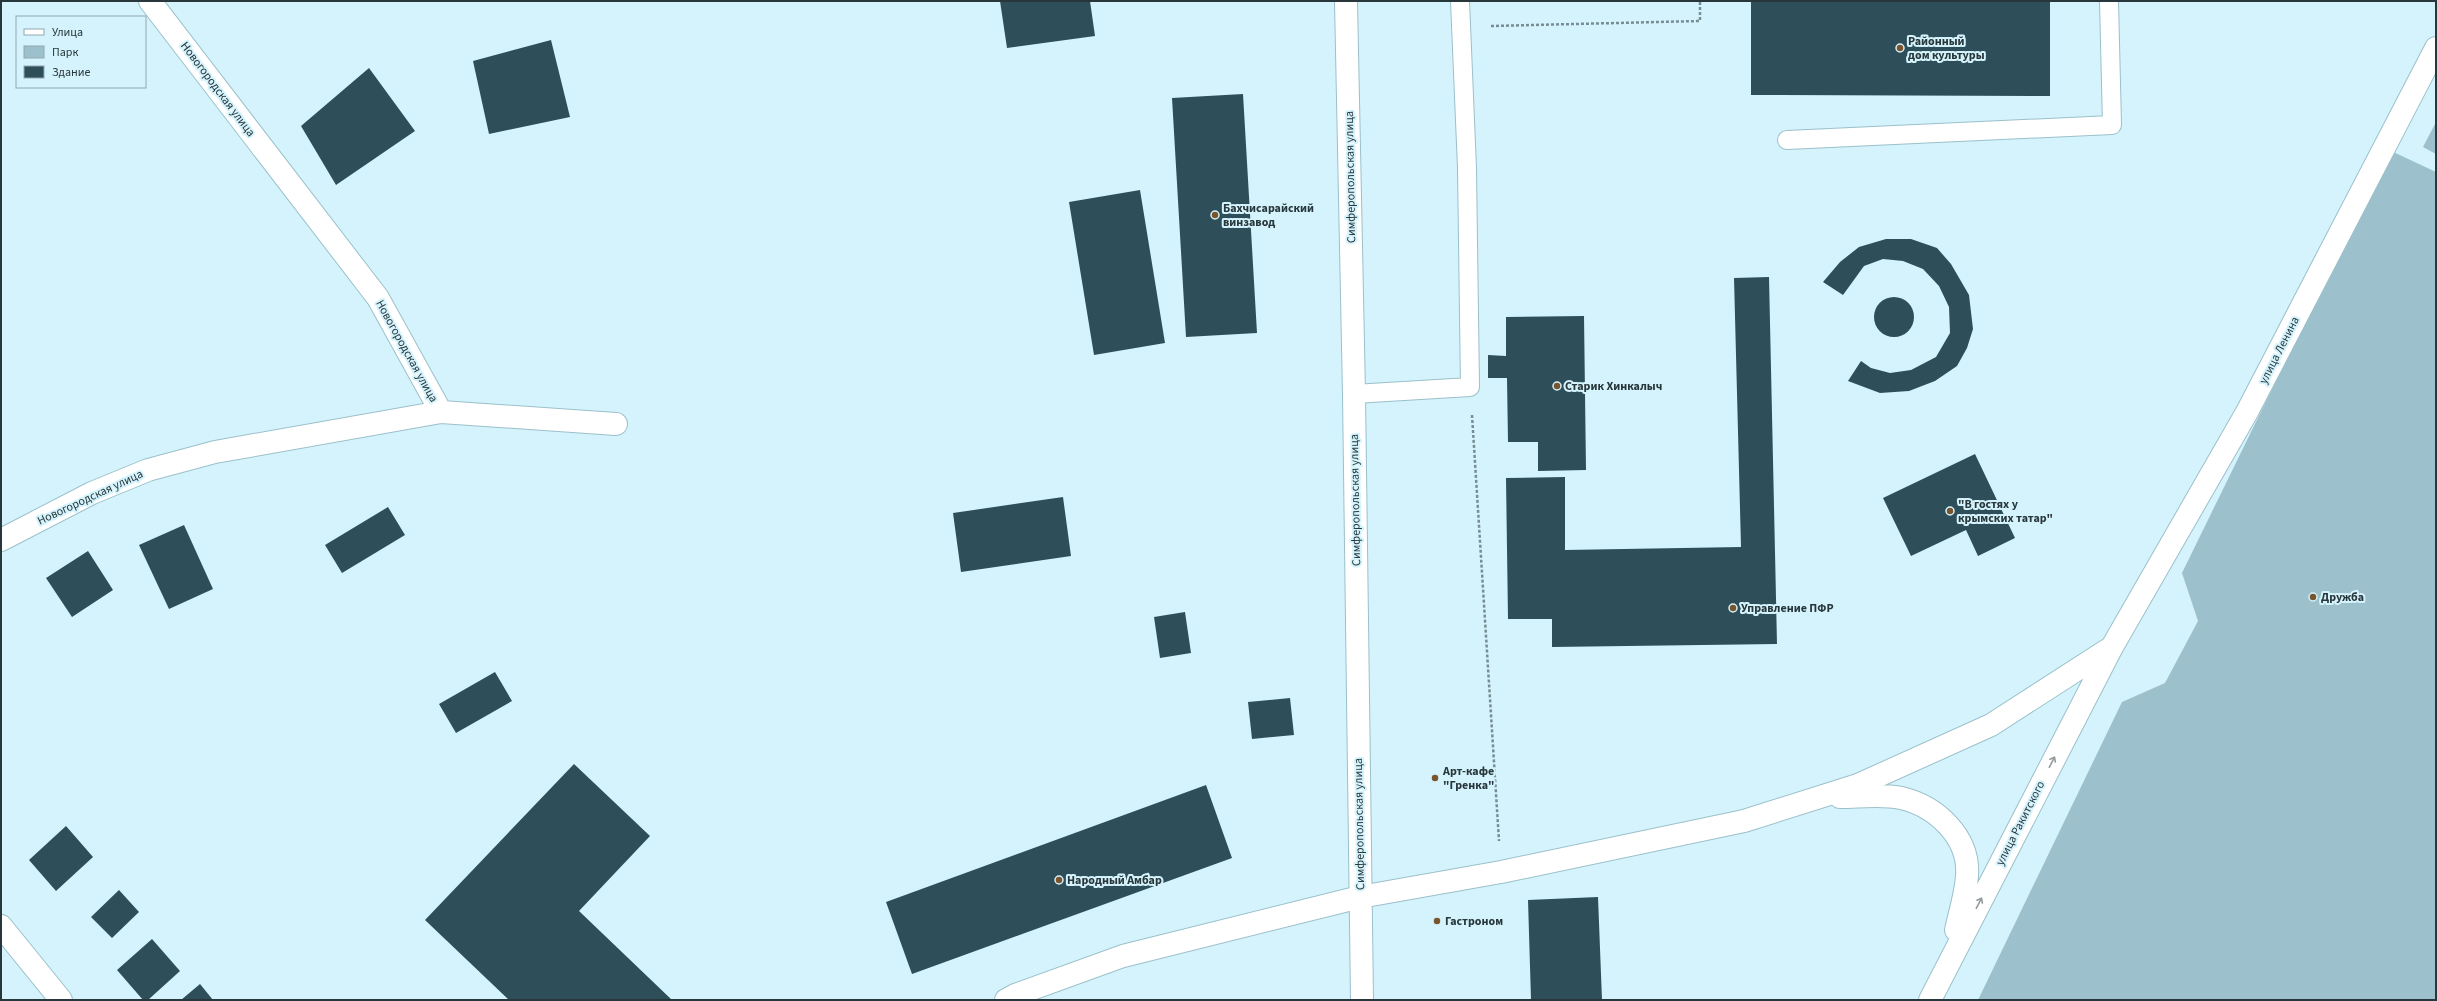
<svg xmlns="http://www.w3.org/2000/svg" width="2437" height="1001" font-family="'Source Sans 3',sans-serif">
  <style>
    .green { fill: #9cc1cc }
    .building { fill: #2e4f59 }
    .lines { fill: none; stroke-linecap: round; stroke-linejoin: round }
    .service-casing { stroke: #9bc0ca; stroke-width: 20 }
    .minor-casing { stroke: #9bc0ca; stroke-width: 24 }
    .secondary-casing { stroke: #9bc0ca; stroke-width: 24 }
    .path { stroke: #778d93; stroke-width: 2.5; stroke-dasharray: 3 2; stroke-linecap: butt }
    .service { stroke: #fff; stroke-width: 18 }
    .minor { stroke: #fff; stroke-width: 22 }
    .secondary { stroke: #fff; stroke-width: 22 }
    .oneway { stroke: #949b9d }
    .poi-dot { fill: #79552e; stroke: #d5f3fc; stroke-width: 1.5 }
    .labels { text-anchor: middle; stroke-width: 4; stroke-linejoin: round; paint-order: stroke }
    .poi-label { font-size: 12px; font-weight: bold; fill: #28373b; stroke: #d5f3fc; text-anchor: start }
    .street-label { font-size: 12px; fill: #28373b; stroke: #d5f3fc }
  </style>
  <rect width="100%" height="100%" fill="#d5f3fc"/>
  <!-- green -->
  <path class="green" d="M2436,122V154L2423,147Z
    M2389,150L2436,172V1000H1978L2122,702L2165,683L2198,621L2182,573Z"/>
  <!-- building -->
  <path class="building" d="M1000,1H1090L1095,36L1007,48Z
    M1751,1H2050V96L1751,95Z
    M551,40L570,117L489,134L473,61Z
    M369,68L415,131L336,185L301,126Z
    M1243,94L1257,333L1186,337L1172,98Z
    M1140,190L1165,343L1094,355L1069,202Z
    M1886,239H1911L1937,248L1951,264L1969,295L1973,329L1967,348L1957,366L1935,381L1909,391L1880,393L1848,381L1861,361L1871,368L1890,373L1911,370L1936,357L1950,333L1949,307L1939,286L1923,269L1903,261L1883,259L1864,266L1843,295L1823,282L1840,262L1859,247Z
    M1769,277L1777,644L1552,647V619H1508L1506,478L1565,477V550L1741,547L1734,278Z
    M1874 317a20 20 0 1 1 40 0a20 20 0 1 1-40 0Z
    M1584,316L1586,470L1538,471V442H1508L1507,378H1488V355L1506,356V317Z
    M1975,454L2015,538L1978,556L1966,530L1911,556L1883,498Z
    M1063,497L1071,556L961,572L953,513Z
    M388,507L405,535L342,573L325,545Z
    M184,525L213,589L169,609L139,545Z
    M88,551L113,590L72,617L46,578Z
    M1185,612L1191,653L1160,658L1154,617Z
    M495,672L512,701L456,733L439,704Z
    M1290,698L1294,735L1252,739L1248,702Z
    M574,764L650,836L579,911L672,1000H509L425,920Z
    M1206,785L1232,858L912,974L886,902Z
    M66,826L93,857L56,891L29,860Z
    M119,890L139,912L112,938L91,917Z
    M1598,897L1602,1000H1531L1528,900Z
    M152,939L180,971L148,1000H143L117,970Z
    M200,984L213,1000H181Z"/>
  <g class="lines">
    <!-- service casing -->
    <g class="service-casing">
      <path id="service" d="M1787,140L2112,125L2109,1
        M1354,394L1470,387L1467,168L1460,1"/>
    </g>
    <!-- minor casing -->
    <g class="minor-casing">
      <path id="minor" d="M150,1L378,298L441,412
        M1,540L92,493L148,470L215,452L441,412L616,424"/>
    </g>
    <!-- secondary casing -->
    <g class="secondary-casing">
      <path id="secondary" d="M1346,1L1354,394L1362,1000
        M1840,797C1859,797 1883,794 1901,798C1936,806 1970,837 1967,876C1966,893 1960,912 1956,930
        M1,926L61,1000
        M1006,1000L1015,995L1123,956L1360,897L1501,872L1744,821L1858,785L1991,725L2112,647
        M1930,1000L2112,647L2247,412L2436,48"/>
    </g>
    <!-- path -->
    <path class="path" d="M1491,26L1700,21V1
      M1472,415L1499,841"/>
    <!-- service -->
    <use href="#service" class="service"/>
    <!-- minor -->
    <use href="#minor" class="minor"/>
    <!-- secondary -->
    <use href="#secondary" class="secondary"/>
  </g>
  <!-- one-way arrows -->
  <defs><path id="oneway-shaft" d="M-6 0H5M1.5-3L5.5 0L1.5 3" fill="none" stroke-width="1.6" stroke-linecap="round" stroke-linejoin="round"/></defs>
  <g class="oneway">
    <use href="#oneway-shaft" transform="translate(2052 762) rotate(-63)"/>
    <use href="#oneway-shaft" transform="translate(1979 903) rotate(-63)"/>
  </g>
  <!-- markers -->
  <g class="poi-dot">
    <circle cx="1900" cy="48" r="4"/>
    <circle cx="1215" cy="215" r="4"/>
    <circle cx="1557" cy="386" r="4"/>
    <circle cx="1950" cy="511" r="4"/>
    <circle cx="2313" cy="597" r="4"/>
    <circle cx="1733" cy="608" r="4"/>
    <circle cx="1435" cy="778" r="4"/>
    <circle cx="1059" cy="880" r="4"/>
    <circle cx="1437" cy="921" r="4"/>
  </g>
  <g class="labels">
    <!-- poi labels -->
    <g class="poi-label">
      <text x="1908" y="45">Районный<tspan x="1908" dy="14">дом культуры</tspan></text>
      <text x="1223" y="212">Бахчисарайский<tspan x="1223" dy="14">винзавод</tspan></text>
      <text x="1565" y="390">Старик Хинкалыч</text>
      <text x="1958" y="508">"В гостях у<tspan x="1958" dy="14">крымских татар"</tspan></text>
      <text x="2321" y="601">Дружба</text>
      <text x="1741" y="612">Управление ПФР</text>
      <text x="1443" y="775">Арт-кафе<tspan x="1443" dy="14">"Гренка"</tspan></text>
      <text x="1067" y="884">Народный Амбар</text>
      <text x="1445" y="925">Гастроном</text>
    </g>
    <!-- street labels -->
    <g class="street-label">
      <text transform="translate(218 89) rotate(53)" y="4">Новогородская улица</text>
      <text transform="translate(1350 177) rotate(-91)" y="4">Симферопольская улица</text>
      <text transform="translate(2279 350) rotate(-63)" y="4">улица Ленина</text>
      <text transform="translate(407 351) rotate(61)" y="4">Новогородская улица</text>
      <text transform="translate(90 497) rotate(-25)" y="4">Новогородская улица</text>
      <text transform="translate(1355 500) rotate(-91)" y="4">Симферопольская улица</text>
      <text transform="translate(2020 823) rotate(-63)" y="4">улица Ракитского</text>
      <text transform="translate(1359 824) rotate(-91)" y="4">Симферопольская улица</text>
    </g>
  </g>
  <!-- border -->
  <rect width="2437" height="1001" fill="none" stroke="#28373b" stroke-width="4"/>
  <!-- legend -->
  <rect x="16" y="16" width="130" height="72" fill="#d5f3fc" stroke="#90a8af"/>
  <rect x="24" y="29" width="20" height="6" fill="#ffffff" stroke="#90a8af"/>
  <text x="52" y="36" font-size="12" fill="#28373b">Улица</text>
  <rect x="24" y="46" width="20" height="12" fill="#9cc1cc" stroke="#90a8af"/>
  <text x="52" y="56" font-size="12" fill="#28373b">Парк</text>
  <rect x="24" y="66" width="20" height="12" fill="#2e4f59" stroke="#90a8af"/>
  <text x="52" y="76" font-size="12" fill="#28373b">Здание</text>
</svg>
